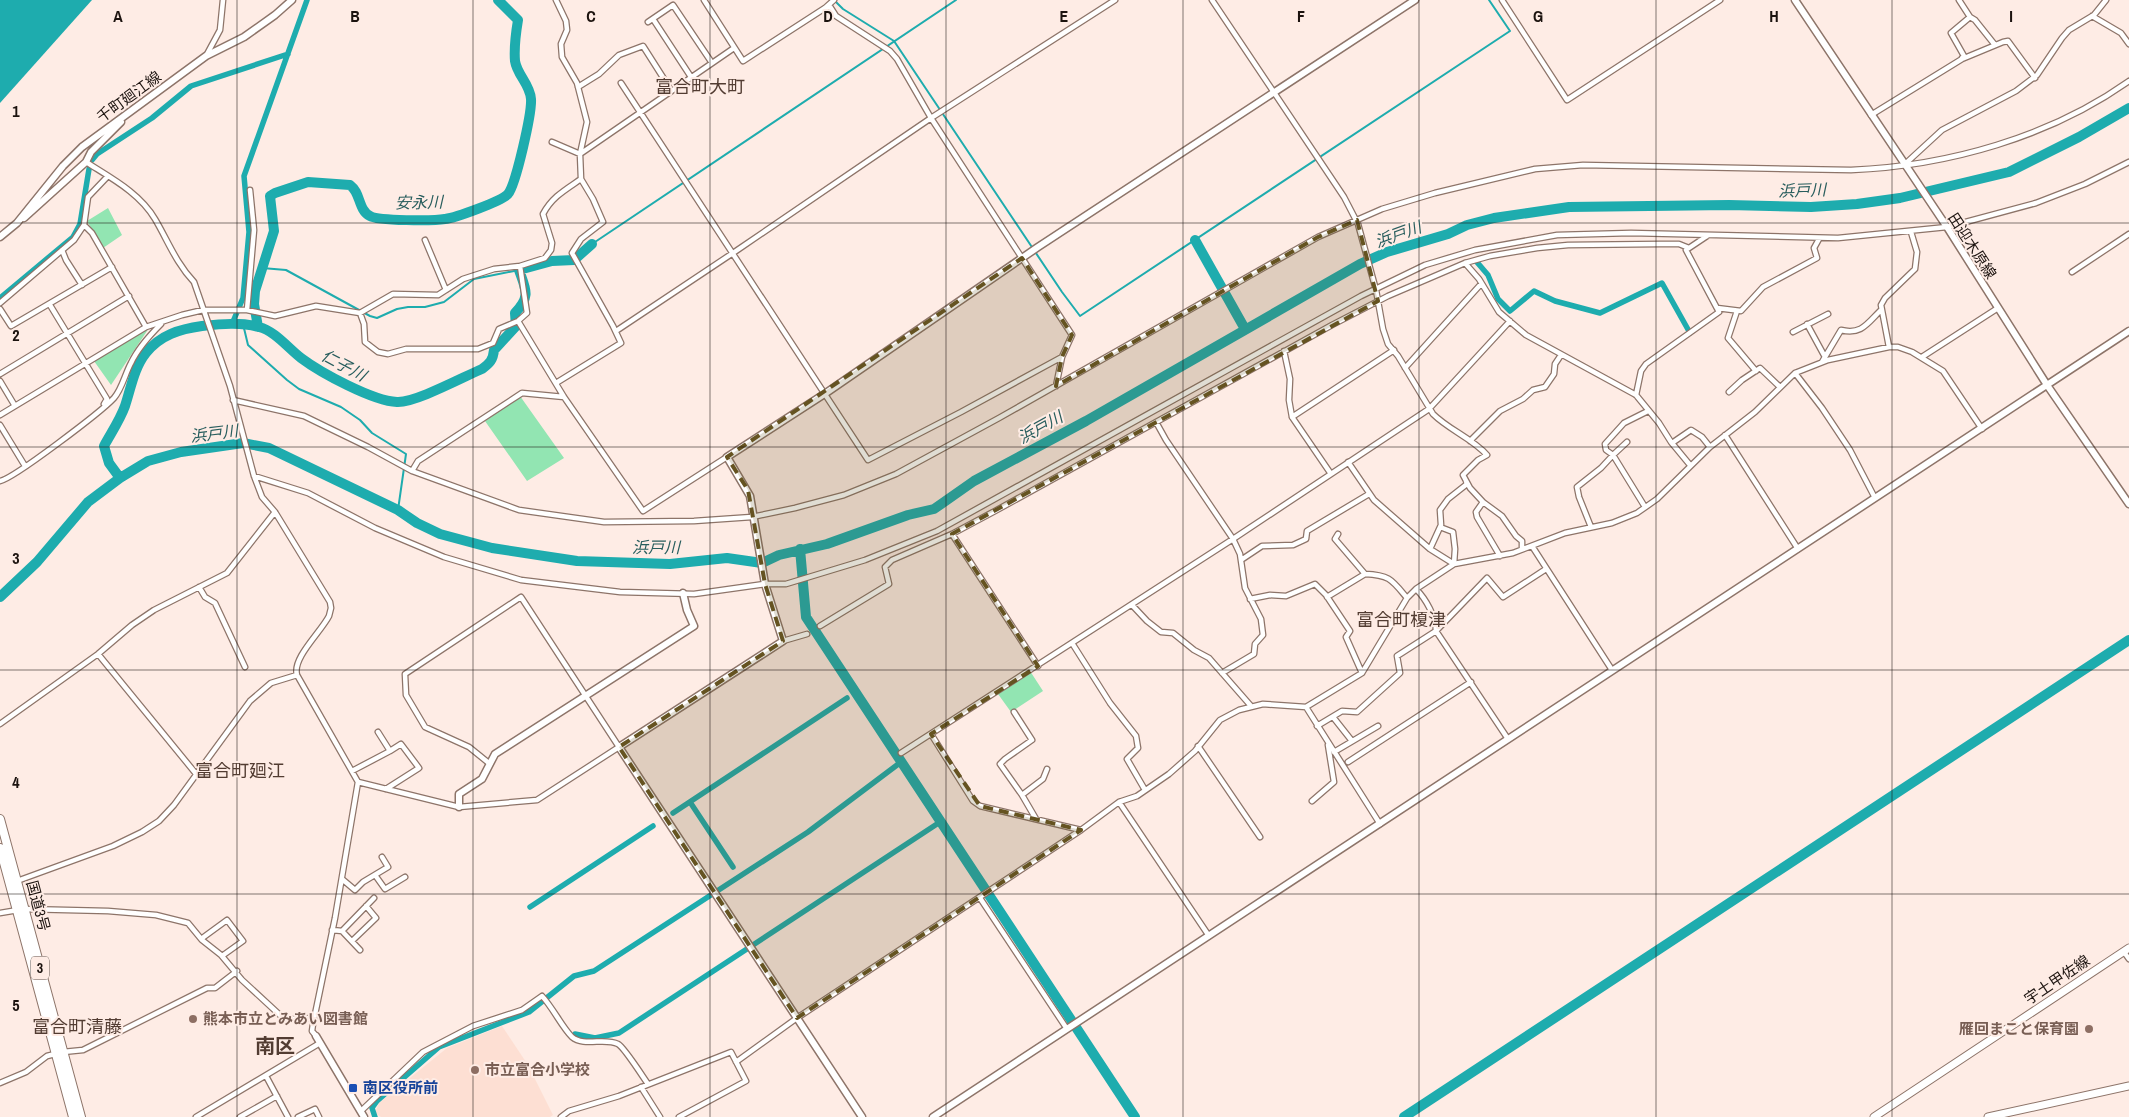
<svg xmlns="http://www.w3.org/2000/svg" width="2129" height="1117" font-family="'Archivo Narrow','Noto Sans JP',sans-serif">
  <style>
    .built { fill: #fddfd3 }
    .green { fill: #92e5b2 }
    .water { fill: #1eacae }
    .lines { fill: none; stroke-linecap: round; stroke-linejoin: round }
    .stream { stroke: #1eacae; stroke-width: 2 }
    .canal { stroke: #1eacae; stroke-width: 5.5 }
    .river { stroke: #1eacae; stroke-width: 10 }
    .street-casing { stroke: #8d7469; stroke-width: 7 }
    .secondary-casing { stroke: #8d7469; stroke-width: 9 }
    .primary-casing { stroke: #8d7469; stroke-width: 9 }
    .highway-casing { stroke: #8d7469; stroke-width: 10 }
    .street { stroke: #fff; stroke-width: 4.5 }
    .secondary { stroke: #fff; stroke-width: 6 }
    .primary { stroke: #fff; stroke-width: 7 }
    .highway { stroke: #fff; stroke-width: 8 }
    .marked { fill: #655321; fill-opacity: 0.2; stroke: #655321; stroke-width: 4; stroke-dasharray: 10 6; stroke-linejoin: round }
    .grid { fill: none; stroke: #1c130f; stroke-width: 1; stroke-opacity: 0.55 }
    .education-dot { fill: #8d6e63; stroke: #feece5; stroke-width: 2 }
    .transit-dot { fill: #1a4fb4; stroke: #feece5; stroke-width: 2 }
    .labels { text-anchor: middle; stroke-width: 4; stroke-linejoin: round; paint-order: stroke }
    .shield { fill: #feece5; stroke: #60544f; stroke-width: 1 }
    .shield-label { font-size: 14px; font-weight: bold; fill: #1c130f }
    .street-label { font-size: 15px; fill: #1c130f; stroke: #feece5 }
    .education-label { font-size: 15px; font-weight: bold; fill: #785e54; stroke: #feece5; text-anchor: start }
    .transit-label { font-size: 15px; font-weight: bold; fill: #164399; stroke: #feece5; text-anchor: start }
    .water-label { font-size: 16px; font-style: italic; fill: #285d5d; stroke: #feece5 }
    .quarter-label { font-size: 18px; fill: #523c32; stroke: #feece5 }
    .district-label { font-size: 20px; font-weight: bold; fill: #523c32; stroke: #feece5 }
    .grid-label { font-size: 16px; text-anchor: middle; font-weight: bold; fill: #1c130f; stroke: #feece5; stroke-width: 4; stroke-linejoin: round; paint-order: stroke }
  </style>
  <rect width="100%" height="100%" fill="#feece5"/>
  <!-- built -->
  <path class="built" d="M502,1026L528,1065L553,1115L550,1117H381L375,1113L379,1103L447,1048Z"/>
  <!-- green -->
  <path class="green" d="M108,208L122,235L103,248L87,221Z
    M149,328L111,385L94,361Z
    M520,396L564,458L527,481L485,421Z
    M1030,671L1043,691L1011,712L998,694Z"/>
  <!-- water -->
  <path class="water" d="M0,0H92L0,103Z"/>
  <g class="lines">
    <!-- stream -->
    <path class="stream" d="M834,0L843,9L894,41L1062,292L1080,316L1510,31L1489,0
      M592,244L956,0
      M262,268L286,270L370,316L377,318L397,309L408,307H425L444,302L474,279L519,270
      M243,324L248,345L287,380L299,389L341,407L360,420L372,433L406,454L398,510"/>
    <!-- canal -->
    <path class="canal" d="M92,160L97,154L152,118L191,86L288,54
      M1476,261L1488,275L1498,299L1510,311L1534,291L1555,301L1600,313L1662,283L1690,333
      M0,298L73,237L80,224L89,169
      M232,324L243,298L249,232L244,176L307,0
      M690,802L733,867
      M673,813L847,698
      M530,907L653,826
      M575,1034L595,1038L619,1033L940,822
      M375,1117L372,1108L377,1101L439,1047L529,1012L574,976L594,971L808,832L901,762"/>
    <!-- river -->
    <path class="river" d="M1195,240L1245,329
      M258,327L254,304L255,291L274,231L270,196L275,193L308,182L350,185C361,193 358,210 370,216C378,221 434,221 445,219C455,218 502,201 508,194C516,184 532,113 531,99C530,84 517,75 515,61C514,49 516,32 518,20L498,0
      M120,478L109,463L104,446C111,433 120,420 125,406C131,388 134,368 146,353C160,335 180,329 202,326C221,324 241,322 259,327C275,331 288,348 301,358C321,373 373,401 397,402C415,403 463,377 482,369C490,363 493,360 494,350L516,326L515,313C531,296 526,290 519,270L552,261L574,260L592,244
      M800,549L806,617L1135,1117
      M0,597L37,562L88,502L120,478L148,461L181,452L243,443L269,448L398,510L417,523L440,534L492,548L577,561L670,564L727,558L762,563L779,555L827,544L908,515L934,509L974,481L1086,421L1360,264L1387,252L1448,234L1467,225L1494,218L1569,207L1729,205L1811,207L1857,204L1900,198L2009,172L2079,137L2129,108
      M1404,1117L2129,640"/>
    <!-- street casing -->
    <g class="street-casing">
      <path id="street" d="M556,0L566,21L567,30L561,44L562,57L577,83L587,122L580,154L581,179L593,199L603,222L581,239L572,253L613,326L621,343L556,383
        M704,0L743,61L825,8L834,0
        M1212,0L1344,197L1358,224L1376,290L1383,329L1388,344L1398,356L1433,414C1449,430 1472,438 1487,455L1478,460L1463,475L1470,488L1483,502L1476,512L1477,517L1500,556
        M1502,0L1567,100L1720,0
        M1959,0L1970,17L1951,33L1964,56L1962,58
        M829,5L836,16L890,51L897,59L931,118L1072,335L1062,357L1056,386
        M2092,16L2121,33L2129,44
        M1970,17L1975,20L1995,45
        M653,19L691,77
        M648,22L673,5L712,63
        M206,56L220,30L223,0
        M621,83L868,460L961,412L1062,357
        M578,87L599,74L619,55L643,46L671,90
        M1871,115L1962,59L2003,42L2008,41L2035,78
        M552,142L580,154
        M580,154L734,48
        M86,162C111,178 140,193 155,219C168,241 176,263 194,282L230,386L254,476L262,497L275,512L330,602L331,608L329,616C321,632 292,658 297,675L358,782L335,918L313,1024L312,1031L316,1036
        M1904,165L1942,130L2016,91L2037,75L2062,38L2069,30L2094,15L2106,0
        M84,225L92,233L146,327
        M425,240L446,290
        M62,250L66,260L82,285
        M1465,263L1479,279L1499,312L1526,335L1636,395L1659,423L1671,442L1690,465
        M2072,272L2129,234
        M0,303L74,240L84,225L88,197L108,176
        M50,305L107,399L104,404
        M1717,308L1741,311L1763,287L1817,258L1814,248L1819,239
        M0,309L11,326L112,267
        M247,310L254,230L250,190
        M1737,311L1728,338L1756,371
        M360,313L364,324L365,342L378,352L388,354L406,349H478L493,343L499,329L518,321L527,313L520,266
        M518,321L564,397L643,511L727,457
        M1807,324L1825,357
        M616,331L733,253L931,118L1115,0
        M1793,332L1828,314
        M1889,347L1881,305L1885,298L1915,269L1917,252L1911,232
        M1284,351L1290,379L1289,400L1292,417L1394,350
        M1922,357L1998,308
        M1822,362L1841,330C1861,335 1867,324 1880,311
        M1405,368L1481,284
        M1795,373L1822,408L1850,450L1875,498
        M0,374L129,296
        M0,381L15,406
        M1729,392L1742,380L1760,368L1780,387
        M1636,395L1641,371L1646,364L1719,312L1686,250L1707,236
        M233,400L304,416L368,447L412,471L519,510L604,522L694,521L752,517L795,508L844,495L896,474L999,418L1318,237L1382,209L1435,193L1535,169L1583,165L1851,170C1948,166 2050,137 2129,81
        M0,415L146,327L182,315L203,310H247L275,316L316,306L360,313L393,294L438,295L463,279L494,269L520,266L545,258L551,250L552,243L543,214C552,197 565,190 581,179
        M1292,417L1331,474
        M1156,422L1166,440L1233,539L1240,554L1245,588L1261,619L1263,635L1255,644L1254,654L1222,673
        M0,425L25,466
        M1725,435L1798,549
        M1470,441L1500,411L1523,399L1533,390L1545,387L1554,374L1555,364L1561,355
        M1627,442L1613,455L1606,450L1605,444L1624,423L1648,411
        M1672,443L1691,430L1702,437L1710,447
        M1348,462L1374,500L1430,549L1454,564
        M412,471L418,461L522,393L564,397
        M254,476L308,493L375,528L444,557L521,580L620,592L694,594L765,584H786L865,560L937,531L1361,296L1425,265L1475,250L1557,235L1631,233L1838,238L1947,227L2036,203L2085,184L2129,162
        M0,481C13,479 101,412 114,398C122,389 125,374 131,363C138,348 149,336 161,324
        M1483,502L1502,516L1516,536L1522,541V549
        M1440,527L1453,532L1455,549L1454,564
        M1591,527L1579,497L1577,487L1601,468L1613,455L1645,507
        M952,534L1038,666
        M1338,534L1335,539L1365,574C1390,575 1392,580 1407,598
        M1532,546L1612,670
        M1430,549L1441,525L1440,510L1448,499L1467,484L1466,481
        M1241,560L1262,546L1293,545L1306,539L1307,531L1369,494
        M199,587L205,597L215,603L245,667
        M1416,589C1426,599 1436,617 1436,631L1508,739
        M1327,597L1365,574
        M1250,599L1270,595L1286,596L1315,584L1326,595L1350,631L1346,637L1362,673
        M1132,605L1147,621L1161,632L1173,633L1194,650L1209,658L1251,706
        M820,626L889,584L885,567L892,560L952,534L995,511L1332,325L1388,296L1465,263L1490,256L1537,248L1568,245L1660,244H1679L1689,248
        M783,641L807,634
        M1072,643L1110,703L1136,736L1138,748L1127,759L1145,790
        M98,654L197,775
        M1306,707L1380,824
        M1014,712L1032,740L1005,759L1000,764L1022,795
        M1333,717L1352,741
        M0,724L98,654L132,625L154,610L227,573L275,512
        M1317,726L1342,711L1357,712L1400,673L1397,656L1436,631L1487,578L1503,597L1546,569
        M378,732L390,751L401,744L419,768L386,789
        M931,734L973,801L980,806L1081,830
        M1198,746L1260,837
        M1334,752L1378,726
        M901,753L1233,539L1429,409L1510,321
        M1348,762L1471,682
        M352,771L390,751
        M358,782L459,807L537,800L619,747L521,597L405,674L406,695L425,727L469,747L490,764
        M1312,801L1334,782L1328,745
        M1119,802L1209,936
        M1036,819L1022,795L1043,779L1047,769
        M375,875L385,889L405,877
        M342,879L355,890L363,882L388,867L382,857
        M17,881L113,846L142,832L159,821L174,805L250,701L271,683L297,675
        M980,898L1067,1029
        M0,913L24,909L108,911L156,915L188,923L202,940L221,955L242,980L281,1016L288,1019L314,1018
        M332,930L342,931L360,950
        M342,931L374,898
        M201,939L227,920L243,941L222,956
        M352,941L376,918L366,906
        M2124,952L2129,959
        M736,1062L797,1018L1081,830L1119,802L1137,796L1169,774L1195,751L1220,720L1239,710L1263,704L1306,707L1362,673L1407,598L1416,589L1454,564L1513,553L1565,533L1612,523L1637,513L1657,499L1710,447L1755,412L1795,373L1828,360L1889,347H1898L1912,352L1943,371L1982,429
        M266,1076L288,1117
        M0,1083L26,1072L47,1056L63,1052L83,1050L207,988H215L237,971
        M641,1087L660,1117
        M361,1111L423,1052L473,1026L522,1010L542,996C553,1008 562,1027 572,1037C584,1047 605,1037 618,1044C624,1047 643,1077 648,1084
        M196,1117L320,1043
        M240,1117L277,1096
        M298,1117L315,1109L319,1117
        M561,1117L569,1111L619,1096L731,1052L746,1081L679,1117"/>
    </g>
    <!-- secondary casing -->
    <g class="secondary-casing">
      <path id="secondary" d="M1795,0L1947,227L2047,385L2129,504
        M24,218L86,162L91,152L121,122
        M0,237L17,223L63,166L82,147L206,56L244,37L275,15L292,0
        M459,807V794L482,779L495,754L694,626L687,610L683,593
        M316,1036L364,1117
        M862,1117L619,747L783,641L765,584L750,496L727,457L826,393L1038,247L1415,0
        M933,1117L2129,331"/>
    </g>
    <!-- primary casing -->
    <g class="primary-casing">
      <path id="primary" d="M1874,1117L2129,948
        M1988,1117L2129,1086"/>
    </g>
    <!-- highway casing -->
    <g class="highway-casing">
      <path id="highway" d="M0,819L81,1117
        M0,848L73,1117"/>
    </g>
    <!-- street -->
    <use href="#street" class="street"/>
    <!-- secondary -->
    <use href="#secondary" class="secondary"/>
    <!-- primary -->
    <use href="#primary" class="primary"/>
    <!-- highway -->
    <use href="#highway" class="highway"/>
  </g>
  <!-- marked area -->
  <path class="marked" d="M1357,220L1378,301L952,534L1038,666L931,734L980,806L1081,830L797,1018L619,747L783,641L765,584L748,490L727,457L1022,258L1072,335L1062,357L1056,386L1318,237Z"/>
  <!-- grid -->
  <path class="grid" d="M237,0V1117M473,0V1117M710,0V1117M946,0V1117M1183,0V1117M1419,0V1117M1656,0V1117M1892,0V1117M0,223H2129M0,447H2129M0,670H2129M0,894H2129"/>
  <!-- markers -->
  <g class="education-dot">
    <circle cx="193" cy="1019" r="5"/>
    <circle cx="2089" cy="1029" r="5"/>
    <circle cx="475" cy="1070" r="5"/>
  </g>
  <rect class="transit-dot" x="348" y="1083" width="10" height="10" rx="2.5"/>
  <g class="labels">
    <!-- shield labels -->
    <rect class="shield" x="31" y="956.5" width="18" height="23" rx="4"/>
    <g class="shield-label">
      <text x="40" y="973">3</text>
    </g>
    <!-- street labels -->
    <g class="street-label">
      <text transform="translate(129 97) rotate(-36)" y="5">千町廻江線</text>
      <text transform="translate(1972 246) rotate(57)" y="5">田迎木原線</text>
      <text transform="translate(38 906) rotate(75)" y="5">国道3号</text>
      <text transform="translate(2057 980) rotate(-34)" y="5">宇土甲佐線</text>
    </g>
    <!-- education labels -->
    <g class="education-label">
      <text x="203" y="1024">熊本市立とみあい図書館</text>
      <text x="2079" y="1034" text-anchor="end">雁回まこと保育園</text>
      <text x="485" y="1075">市立富合小学校</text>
    </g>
    <!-- transit labels -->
    <g class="transit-label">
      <text x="363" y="1093">南区役所前</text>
    </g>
    <!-- water labels -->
    <g class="water-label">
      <text transform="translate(1802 190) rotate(-2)" y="6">浜戸川</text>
      <text transform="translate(419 202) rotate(-1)" y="6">安永川</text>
      <text transform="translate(1398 234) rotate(-20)" y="6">浜戸川</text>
      <text transform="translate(344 365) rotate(28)" y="6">仁子川</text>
      <text transform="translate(1040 427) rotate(-29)" y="6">浜戸川</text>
      <text transform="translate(214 433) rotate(-7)" y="6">浜戸川</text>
      <text x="656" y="553">浜戸川</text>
    </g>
    <!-- quarter labels -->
    <g class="quarter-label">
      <text x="700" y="93">富合町大町</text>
      <text x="1401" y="626">富合町榎津</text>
      <text x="240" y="777">富合町廻江</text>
      <text x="77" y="1033">富合町清藤</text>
    </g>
    <!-- district labels -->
    <g class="district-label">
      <text x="275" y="1053">南区</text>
    </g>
  </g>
  <g class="grid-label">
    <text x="118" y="22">A</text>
    <text x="355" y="22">B</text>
    <text x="591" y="22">C</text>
    <text x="828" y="22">D</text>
    <text x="1064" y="22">E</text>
    <text x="1301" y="22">F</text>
    <text x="1538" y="22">G</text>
    <text x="1774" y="22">H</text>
    <text x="2011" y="22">I</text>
    <text x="16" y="117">1</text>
    <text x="16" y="341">2</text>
    <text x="16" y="564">3</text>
    <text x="16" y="788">4</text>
    <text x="16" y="1011">5</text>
  </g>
</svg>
